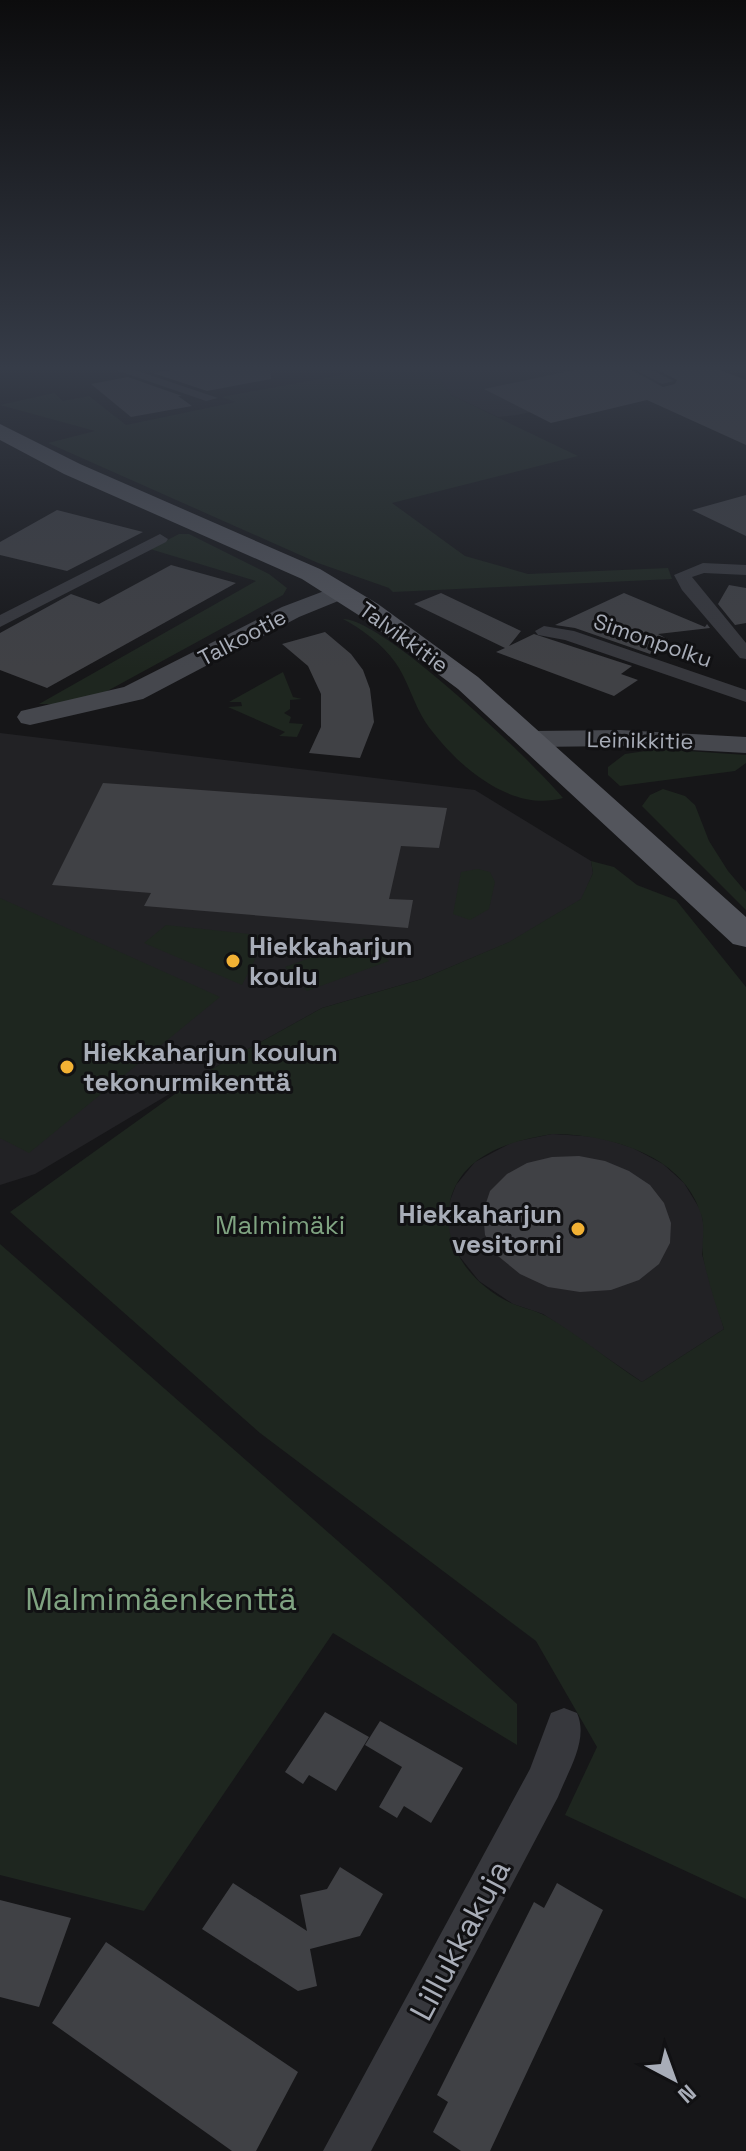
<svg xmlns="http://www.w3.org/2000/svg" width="746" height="2151" font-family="'Space Grotesk',sans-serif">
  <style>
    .built { fill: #222225 }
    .green { fill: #1e261f; fill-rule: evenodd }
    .building { fill: #404145 }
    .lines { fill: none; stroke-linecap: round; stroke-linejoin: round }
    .street { fill: #37383d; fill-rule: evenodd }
    .secondary { fill: #45474d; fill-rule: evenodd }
    .primary { fill: #53555c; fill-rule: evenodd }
    .poi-dot { fill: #f2b134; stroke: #111113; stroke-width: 3 }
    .labels { text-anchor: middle; stroke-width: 6; stroke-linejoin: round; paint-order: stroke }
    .far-street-label { font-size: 22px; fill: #a8adb8; stroke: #111113 }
    .poi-label { font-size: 26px; font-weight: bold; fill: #a8adb8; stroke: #111113; text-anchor: start }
    .park-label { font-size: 26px; fill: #7fa381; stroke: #111113 }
    .near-park-label { font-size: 32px; fill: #7fa381; stroke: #111113 }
    .near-street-label { font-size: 32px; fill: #a8adb8; stroke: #111113 }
  </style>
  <rect width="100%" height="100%" fill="#161618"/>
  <!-- built -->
  <path class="built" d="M432,368H627L661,383L517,415L498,417L451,395Z
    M0,733L475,790L591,861L593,873L582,899L510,942L422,979L322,1008L203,1074L35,1174L0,1185Z
    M552,1134L599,1137L633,1148L663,1164L684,1183L701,1211L705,1233L702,1254L724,1329L642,1382L543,1314L513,1304L479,1281L456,1252L450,1239L447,1222L449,1203L456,1185L475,1162L513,1142Z"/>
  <!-- green -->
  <path class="green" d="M363,368H432L451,395L578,456L392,503L465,556L528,574L668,568L672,579L393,592L389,588L318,563L48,443L95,431L0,405L54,393L63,401L89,396L126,425L236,402L221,397L336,376Z
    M179,534H189L269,574L287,588L283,595L100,695L66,704H39L256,581L150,549Z
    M343,619C384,619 533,762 563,798C510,813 455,764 426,723C414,705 407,678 395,662C383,645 362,629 343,619Z
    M283,672L293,697L302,699L290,700V709L284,713L291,717L289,723L303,724L297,737L279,736L285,732L228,707L242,706L241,702H229Z
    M659,749L746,755V763L735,771L620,786L608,775V767L625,754Z
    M663,789L685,796L695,805L709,841L728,871L746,892V910L642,806L650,795Z
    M591,861L614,867L637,885L676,900L746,987V1899L565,1815L597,1747L536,1641L260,1433L10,1212L203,1074L322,1008L422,979L509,942L581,899L593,873ZM552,1134C607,1134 683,1154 701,1214C706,1229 701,1243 703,1257C708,1281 716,1306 724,1329L642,1382C609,1361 579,1335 546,1316C535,1310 522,1308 511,1303C468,1283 434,1236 454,1189C471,1151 516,1140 552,1134Z
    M478,869L490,872L495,882L489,909L470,920L453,914L461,872Z
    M0,898L220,997L29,1153L0,1138Z
    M166,925L267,936L242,985L144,943Z
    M365,938L389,961L307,991L285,967Z
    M0,1244L388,1585L517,1704V1745L333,1633L144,1911L0,1875Z"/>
  <!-- building -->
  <path class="building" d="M183,368H270L271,379L207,391L153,373Z
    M584,368H628L663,387L675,384L677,380L654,368H715L746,380V445L647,400L551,423L484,389Z
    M128,377L182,396H178L192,406L131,417L91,384Z
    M746,495V536L692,510Z
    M57,510L143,532L67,571L0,555V542Z
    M171,565L236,583L47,688L0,670V633L71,594L99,604Z
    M729,585L746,588V623L735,625L718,604Z
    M441,593L521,631L509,646L534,634L632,666L621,674L638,680L614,696L496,652L505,648L414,604Z
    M624,593L705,627L707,624L710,628L658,634L669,640L650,654L575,628L555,625Z
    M325,632L351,654L363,670L370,689L374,722L360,758L309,753L321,727V694L308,666L282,644Z
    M103,783L174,788L447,808L439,848L401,846L389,899L413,900L408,928L144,906L151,893L52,885Z
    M579,1156L605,1161L629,1171L650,1185L664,1203L671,1223L670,1243L659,1264L639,1280L611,1290L580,1292L548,1287L520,1274L498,1256L485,1235L483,1212L490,1191L507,1174L527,1163L552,1157Z
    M325,1712L369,1737L336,1791L309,1775L303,1784L285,1772Z
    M380,1721L463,1768L431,1823L404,1806L397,1818L379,1807L402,1767L365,1745Z
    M340,1867L383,1894L360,1936L310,1949L317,1986L298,1991L202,1929L233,1883L307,1931L300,1895L327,1889Z
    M557,1883L603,1910L490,2151H461L433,2132L448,2102L437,2095L534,1902L544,1908Z
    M0,1900L71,1918L39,2007L0,1997Z
    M106,1942L298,2072L256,2151H232L52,2023Z"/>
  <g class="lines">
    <!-- street -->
    <path class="street" d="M110,368H129L218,398L206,401Z
      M631,368H648L674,381L662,384Z
      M160,534L168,539L166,542L0,627V615Z
      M703,563L746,565V575L704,573L692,577L746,643V659L740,658L682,590L674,575Z
      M544,626L574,631L746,690V702L565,640L538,635L535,631Z
      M564,1708L577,1713C589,1740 568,1771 558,1797L371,2151H323L530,1769L551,1713Z"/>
    <!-- secondary -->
    <path class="secondary" d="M340,585L348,587L352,592L348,597L299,617L143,699L30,725L21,723L17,717L21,711L124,687L282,607Z
      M620,730L746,737V753L620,746L533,747L523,745L519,739L523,733L533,731Z"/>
    <!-- primary -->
    <path class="primary" d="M0,424L80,464L320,569L378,604L478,677L746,917V947L733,944L458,689L360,616L302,579L64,474L0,440Z"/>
  </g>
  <!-- sky -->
  <linearGradient id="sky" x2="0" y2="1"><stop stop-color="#0c0c0d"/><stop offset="0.55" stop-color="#363c48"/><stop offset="1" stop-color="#363c48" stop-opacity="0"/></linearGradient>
  <rect width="746" height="669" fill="url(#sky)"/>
  <!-- markers -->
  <g class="poi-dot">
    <circle cx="233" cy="961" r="8"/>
    <circle cx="67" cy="1067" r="8"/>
    <circle cx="578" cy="1229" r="8"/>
  </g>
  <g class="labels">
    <!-- far-street labels -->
    <g class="far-street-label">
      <text transform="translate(242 637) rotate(-28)" y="8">Talkootie</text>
      <text transform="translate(404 637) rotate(36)" y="8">Talvikkitie</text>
      <text transform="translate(653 640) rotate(19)" y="8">Simonpolku</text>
      <text transform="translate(640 740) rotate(1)" y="8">Leinikkitie</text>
    </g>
    <!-- poi labels -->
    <g class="poi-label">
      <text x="249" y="955">Hiekkaharjun<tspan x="249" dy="30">koulu</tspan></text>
      <text x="83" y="1061">Hiekkaharjun koulun<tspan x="83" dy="30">tekonurmikenttä</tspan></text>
      <text x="562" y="1223" text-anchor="end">Hiekkaharjun<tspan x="562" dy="30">vesitorni</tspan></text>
    </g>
    <!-- park labels -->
    <g class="park-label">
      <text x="280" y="1234">Malmimäki</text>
    </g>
    <!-- near-park labels -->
    <g class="near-park-label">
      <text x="161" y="1610">Malmimäenkenttä</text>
    </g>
    <!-- near-street labels -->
    <g class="near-street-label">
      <text transform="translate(460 1940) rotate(-62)" y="11">Lillukkakuja</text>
    </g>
  </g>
  <!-- north arrow -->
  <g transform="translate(674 2079) rotate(139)" stroke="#111113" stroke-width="6" paint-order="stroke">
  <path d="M0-6L14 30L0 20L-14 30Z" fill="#a8adb8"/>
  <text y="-12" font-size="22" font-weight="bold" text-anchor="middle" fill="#a8adb8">N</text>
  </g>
</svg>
